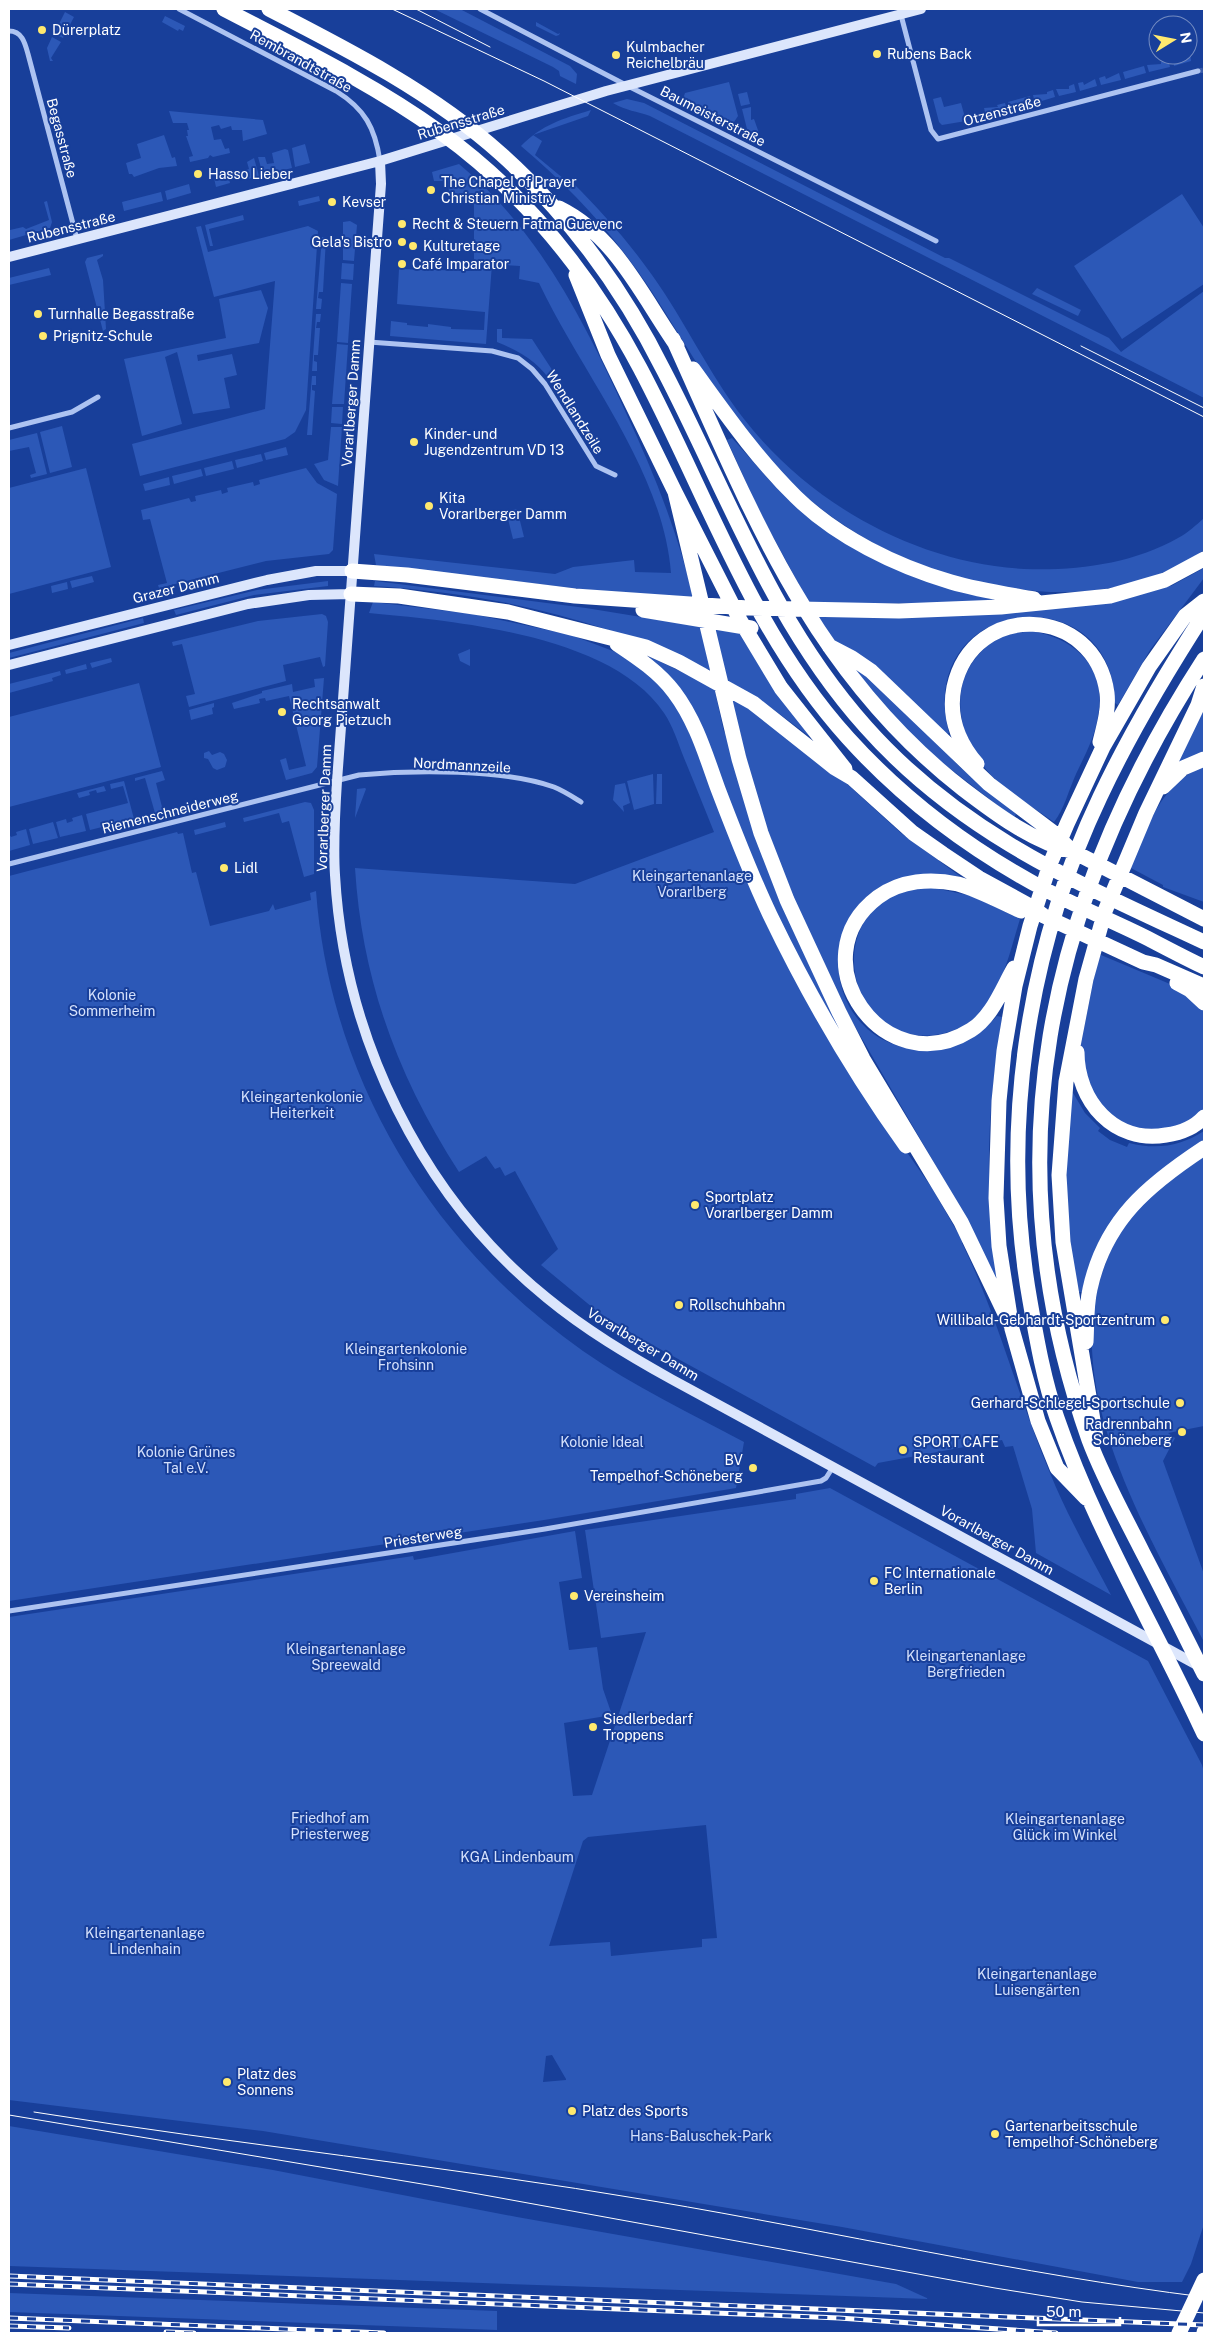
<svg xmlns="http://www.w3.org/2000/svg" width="1213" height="2342" font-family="'Public Sans',sans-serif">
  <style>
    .green { fill: #2c58b7; fill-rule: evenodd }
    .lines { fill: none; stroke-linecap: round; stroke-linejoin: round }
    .street-tunnel { stroke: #3b5ca9; stroke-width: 5; stroke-dasharray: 5 2.5; stroke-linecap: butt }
    .street { stroke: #adc3f1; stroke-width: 5 }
    .secondary { stroke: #dce6fc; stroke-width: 10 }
    .highway { stroke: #fff; stroke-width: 15 }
    .tram { stroke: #fff; stroke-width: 1 }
    .rail-casing { stroke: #fff; stroke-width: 5 }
    .rail { stroke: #183f9a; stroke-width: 3; stroke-dasharray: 9; stroke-linecap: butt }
    .poi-dot { fill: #ffe96e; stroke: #183f9a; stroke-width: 2 }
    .labels { text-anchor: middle; stroke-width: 4; stroke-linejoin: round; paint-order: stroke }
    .poi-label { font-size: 14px; fill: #fff; stroke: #183f9a; text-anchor: start }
    .street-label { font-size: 14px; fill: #fff; stroke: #183f9a }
    .park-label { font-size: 14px; fill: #d5e1fc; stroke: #183f9a }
  </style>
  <rect width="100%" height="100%" fill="#183f9a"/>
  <!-- green -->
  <path class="green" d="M434,9H460L570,66L577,74L576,84L560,76L559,71L553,67Z
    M65,12L74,17L63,38L54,34Z
    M165,16L185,26L183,31L179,29L178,31L162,22Z
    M536,22L558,34L560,33L559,35L556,36L536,26Z
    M52,37L61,42L51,58L53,61H50L47,48Z
    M1190,54L1191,61L1174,66L1173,59Z
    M1168,60L1170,67L1149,72L1147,65L1161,64V62Z
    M1144,66L1146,73L1125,79L1123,72Z
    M1119,73L1121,80L1101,85L1099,78L1105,76L1106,79Z
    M1095,79L1097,86L1080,91L1078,83L1083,82L1084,85Z
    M729,82L738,116L732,125L686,101L684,96L685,93Z
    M1074,84L1076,92L1059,96L1056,89H1069V86Z
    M1053,90L1055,97L1035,103L1033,95L1047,94V92Z
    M747,92L750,104L741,106L738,94Z
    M1030,96L1032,104L1010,109L1008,102Z
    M941,97L944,107L961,103L966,121L942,125L939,122L933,99Z
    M627,99L644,103L945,258H949L1109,338L1121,352L1204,291V398L650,116C636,111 627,111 613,103Z
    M1005,103L1007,110L986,116L984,108L998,107L997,105Z
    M751,107V120L754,119L759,133L754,136L748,133L742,109Z
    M591,110L588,116L533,135L542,141L535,155L564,179L572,182C601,211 628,241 652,275C685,321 709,374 744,419C810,504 916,563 1024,569C1076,571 1132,564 1178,538C1188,533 1196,525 1204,518V550C1150,588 1082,598 1017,589C946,580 876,552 819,507C810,500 799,493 791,485C767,459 741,428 721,399C687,352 661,300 625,254C595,214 559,178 521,146C543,124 562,119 591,110Z
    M169,111L263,120L267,134L243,141L242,130H232L231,126L221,129L219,125L211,127L214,140L221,139L225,149L229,148L230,153L213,157L210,155L208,158L190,162L189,157L193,156L186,136H188L187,130H189L187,123H173Z
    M164,135L172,158L175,157L177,166L159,168L134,177L132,174H129L126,163L141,158L137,144Z
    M305,144L310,163L295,167L292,148Z
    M285,149L288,150L292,168L263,175L258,157H265L267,164L274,163L272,153Z
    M254,158L259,176L245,180L243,171L249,169L247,162Z
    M459,164C537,228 585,322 626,413C654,473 678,533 693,597L590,590L376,565L374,554L555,574L573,567L634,560L635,572L671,573C663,470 582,374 539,283L519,279L520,266L492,264L486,344L390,336L391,321L407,323V325L428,327V324L451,327V329L484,330L485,312L397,304L399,269L474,271V203H450L448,181H434L432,172Z
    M228,175L230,183L216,187L214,178Z
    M189,184L191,193L167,200L165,191Z
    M161,192L163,201L124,211L122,202Z
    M1182,194L1204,228V284L1122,339L1074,266Z
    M319,196L320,201L299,206L298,201Z
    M47,201L52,222L50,228L9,240L10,230L23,227L26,229L49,220L44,202Z
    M243,215L244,220L209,229L213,246H210L205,225Z
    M350,221L357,225L354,261L343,260V222Z
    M201,226L208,252L308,226L318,231L306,410L295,432L285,439L140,476L132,444L265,409L275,281L214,297L196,227Z
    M322,237L326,238L323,292H319L318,298L322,299L321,309H316Z
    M103,254V256L97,260L103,280L106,329L103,331L85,262L87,258Z
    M342,263L354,264L353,280L341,279Z
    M49,268L51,275L9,285V278Z
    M341,283L352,284L348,343L337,342Z
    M1037,288L1081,310L1078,316L1032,294Z
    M261,290L268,308L259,343L197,355L198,361L232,354L237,375L224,378L230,408L193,414L177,352L165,357L182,424L142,436L124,359L226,338L219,299Z
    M316,314H321L320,322H317L316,328H320L318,355H314V361L317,362V371H312Z
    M497,329H502V338L532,339L560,382L554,386C540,363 522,352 497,342Z
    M337,344L348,345L344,404H332Z
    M312,376H316V385H312V390L315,391L312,435H307Z
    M332,407H343L342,424L331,423Z
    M62,426L72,467L50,473L40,432Z
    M331,427H342L338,486L324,480L314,464L328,460Z
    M37,433L47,474L31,478L30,475L36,473L29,447L9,451V440Z
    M732,438L771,482L811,518L993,598V603H809L759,511L727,440Z
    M286,447L288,455L266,460L264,453Z
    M261,454L263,461L237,468L235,460Z
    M232,461L234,469L206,476L204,468Z
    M86,468L111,567L9,594V488Z
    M306,468L317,483L337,494L333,550L329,554L266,561L159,588L158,585L167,583L150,519L143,520L141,510L189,498L191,502L196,501L195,496L221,490L222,494L228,492L227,488L253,482L254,486L260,484L259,480Z
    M201,469L203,476L174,484L172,476Z
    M169,477L170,485L145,491L143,484Z
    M517,509L524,537L513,539L506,511Z
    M1204,568V578L1150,650L1118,705L1115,703C1113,573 913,596 949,733L944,736L832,640L819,618L820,616L1171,586Z
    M92,576L94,582L72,588L70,581Z
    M328,581V586L254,595L176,615L174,610L257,590Z
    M375,581L586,608L739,633L773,687L810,737L765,703L708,669L707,670C598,618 495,594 374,586Z
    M67,582L68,589L52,593L51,586Z
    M373,602L473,614L571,635L626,656L658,681L681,712L721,811L873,1104L932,1188L963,1242L962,1243C998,1317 1018,1397 1050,1473C1067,1515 1090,1555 1111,1595L1036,1553L1032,1509L1013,1446L1005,1447L1002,1440L878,1463L875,1467L638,1337L598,1312L541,1265L558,1249L515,1171L505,1176L500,1167L495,1169L486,1156L459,1172C398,1077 362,981 355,868L575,884L714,832C704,807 694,782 684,758C678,743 673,726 664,713C612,635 455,621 369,613Z
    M322,614L326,616L328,622L325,666L323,667L320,657L283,665L286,681L189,707L186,696L195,694L182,644L173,646L172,642L258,621Z
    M143,618L144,623L9,658V653Z
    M1032,631C1076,639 1107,668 1098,716C1095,737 1085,755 1076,774C1069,789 1064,810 1054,822C1030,805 1003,791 985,768C957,733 948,683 983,650C989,644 996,638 1005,636C1013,633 1023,632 1032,631Z
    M470,649V666L460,661L458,654Z
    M650,657L714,687L724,732L726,733L854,1058L780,925L729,805Z
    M111,658L112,662L92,668L90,663Z
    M86,664L87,669L66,674L65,670Z
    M850,664L886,692L961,768L1016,814L1014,818L935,757L898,721Z
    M60,671L61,675L52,678L53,681L9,693V684Z
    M324,678L317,767L312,773L286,780L280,760L286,758L289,770L306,766L289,696L266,701L265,698L259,699L260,703L234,709L232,703L262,693V691L292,684L293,692L315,687L314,679Z
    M139,683L161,767L9,807V717Z
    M734,697L824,763L901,833L961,877C809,849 801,1042 921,1050C952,1052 977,1038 997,1016L1002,1017C994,1069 988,1122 989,1174C990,1211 995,1248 998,1285L951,1192L850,1018L787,884L756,797L731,698Z
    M214,703V707L212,708L213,714L191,720L189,710Z
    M1204,707V751L1178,763Z
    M209,751L212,755L220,752L224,754L227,760L225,767L217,770L213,768L208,759L204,758V753Z
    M1204,766V902L1163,887V885L1129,867C1146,829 1161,783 1204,766Z
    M162,771L165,780L156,783L163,811L155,813L145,778L135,781V778Z
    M653,774L654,804L634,810L627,781Z
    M657,774H662V804H656Z
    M124,781L134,819L90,830L86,814L128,803L123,786L111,789L110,784Z
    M625,783L630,803L623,806L624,812L613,800L615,785Z
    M104,786L106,791L97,793L96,790L89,792L90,795L79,798L77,793Z
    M365,788L366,789L355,818L357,789Z
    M305,802L311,803L314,810V874L304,877L289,821L282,823L279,813L244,822L243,818Z
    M82,815L86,831L60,837L56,822L66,819L67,823L73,821L72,818Z
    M53,822L58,838L33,844L29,829Z
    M225,822L226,827L195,835L194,830Z
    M26,829L30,845L9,851V834L11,837L17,835L16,832Z
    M177,832L178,834L183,833L192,873L196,872L210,926L269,911L273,904L275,910L311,900L310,893L316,891C330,1078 430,1244 583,1351C633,1386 690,1413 744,1442L736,1488L544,1520L9,1601V876Z
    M934,888L972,896L1020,919C1011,948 1004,982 985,1007C973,1023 954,1033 934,1035C837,1046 818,887 934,888Z
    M1101,955L1170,984L1204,1008V1111L1172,1130L1132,1128L1098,1106L1081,1058V1044L1098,957Z
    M1068,1092L1073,1093L1085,1113L1100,1128L1098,1131L1110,1140L1127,1147L1129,1143C1157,1150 1181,1146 1204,1131V1143L1147,1184L1082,1292H1079L1070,1253L1066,1194Z
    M1204,1154V1426L1168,1433L1175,1438L1163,1461L1204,1574V1642C1149,1534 1055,1385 1107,1260C1111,1251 1114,1238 1120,1229C1130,1214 1150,1193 1163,1181C1175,1171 1191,1162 1204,1154Z
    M830,1488L1148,1661L1202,1765L1204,1772V2224L1191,2264L1182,2282H1138L842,2227L263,2131L9,2100V1617L413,1556L414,1560L575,1531L582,1578L559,1582L569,1650L597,1647L603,1689L612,1715L564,1723L573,1796L592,1795L646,1632L601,1638L585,1530L796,1499V1494ZM706,1825L717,1938L702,1939V1947L611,1956L610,1942L549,1946L583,1841L588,1837ZM552,2055L566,2079V2080L543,2082L546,2056Z
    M9,2126L273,2170L517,2217L896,2284L929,2299L9,2266Z
    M9,2293L497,2311V2330L9,2312Z"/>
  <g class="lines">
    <!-- street-tunnel -->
    <path class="street-tunnel" d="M1198,71L1204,70"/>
    <!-- street -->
    <path class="street" d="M179,9L336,91C365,109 375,128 380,161
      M480,9L626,85L936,241
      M901,15L931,130L938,139L1198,71
      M9,31C22,31 25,43 28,54L77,239
      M369,342L492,351L518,358L532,369L545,384L596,466L615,475
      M9,428L72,412L98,397
      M9,864L359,775C414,770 504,769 554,787C564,791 573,797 581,802
      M9,1611L545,1529L821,1481L826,1478L833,1467"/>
    <!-- secondary -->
    <path class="secondary" d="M380,161L381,184L337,781C335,812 333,844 335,875C344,1037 421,1196 547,1298C586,1330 628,1355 671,1379L1199,1666
      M9,257L380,161L606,91L921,9
      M9,645L267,580L316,571H352
      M9,665L248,604L309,595L351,594"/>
    <!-- highway -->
    <path class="highway" d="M224,9C297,47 372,83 440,132C525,193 591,276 640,368C707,494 751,631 848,738C904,800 971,850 1044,889C1078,907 1113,921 1147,938C1166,948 1185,958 1204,967
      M269,9C349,50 433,93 501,154C569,215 623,289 664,371C728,494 772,622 866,727C961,834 1078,883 1204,942
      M559,208C616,236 642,296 677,346
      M576,275L608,355L675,492L740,620L781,688L845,769
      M673,339C750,509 811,671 963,789C997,815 1032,841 1074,852L1204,919
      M693,369C725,413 756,458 796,497C837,537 896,566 951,582C978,590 1006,594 1034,599
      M675,492L739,759L761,833L787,900L839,1012L863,1059L961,1222L1009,1322
      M352,571L407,575L575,596L748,608L899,611L1001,607L1110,596L1165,580L1204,559
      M351,594L399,596L508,612L646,647L679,662L753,703L835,768L852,778L913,833L943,854L979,878L1032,907L1044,916L1143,962L1156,965L1204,986
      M643,610L751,628
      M1204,614C1166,673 1130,733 1100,797C1026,953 1000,1132 1030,1301C1037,1341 1044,1381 1057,1418C1095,1529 1156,1629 1204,1734
      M617,644C638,658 659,672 674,692C696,721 706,756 718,789C734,831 750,873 770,915C809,996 853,1072 906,1146
      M829,646L852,658L871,671L989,784L1054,833L1067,846
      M1204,659C1046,903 990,1160 1089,1440C1104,1480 1124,1515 1143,1553C1164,1593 1184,1634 1204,1674
      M977,764C958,742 948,717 954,687C973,600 1095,605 1107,693C1109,709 1104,726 1100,742
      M1163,787L1183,768L1204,759
      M1014,968C1002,989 992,1017 971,1030C884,1085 796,959 878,897C901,880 931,878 958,884C979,890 1001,902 1021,911
      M1177,983L1190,990L1204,1003
      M1077,1052C1077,1101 1114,1144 1166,1135C1180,1133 1195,1127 1204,1117
      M1086,1342C1087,1325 1086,1306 1090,1289C1105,1220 1148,1185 1204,1148
      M1096,1438L1063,1242L1059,1175L1066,1082L1086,979L1105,911L1146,813L1198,705L1204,686
      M1086,1498L1057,1468L1038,1421L1012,1329L999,1246L996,1198L999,1101L1004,1051L1015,986L1030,926L1050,864L1067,824L1103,747L1149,667L1185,616L1204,601
      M1179,2333L1204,2280
      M1204,2333V2332"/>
    <!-- tram -->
    <path class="tram" d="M392,9L544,81L1204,417
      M416,9L490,47
      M1081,346L1204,408
      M34,2112C240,2145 447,2166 653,2201C837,2232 1019,2274 1204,2297
      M9,2115L440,2187L995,2288L1082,2302L1204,2313"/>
    <!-- rail casing -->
    <g class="rail-casing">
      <path id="rail" d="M9,2276L1204,2325
        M9,2284L839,2318L1056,2333
        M9,2318L384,2333
        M9,2326L69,2328
        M166,2332L194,2333"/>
    </g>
    <!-- rail -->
    <use href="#rail" class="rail"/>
  </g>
  <!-- markers -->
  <g class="poi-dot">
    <circle cx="42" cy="30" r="5"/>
    <circle cx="877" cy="54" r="5"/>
    <circle cx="616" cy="55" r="5"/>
    <circle cx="198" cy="174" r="5"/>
    <circle cx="431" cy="190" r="5"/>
    <circle cx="332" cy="202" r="5"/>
    <circle cx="402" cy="224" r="5"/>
    <circle cx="402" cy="242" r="5"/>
    <circle cx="413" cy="246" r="5"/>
    <circle cx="402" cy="264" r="5"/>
    <circle cx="38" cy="314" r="5"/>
    <circle cx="43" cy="336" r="5"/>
    <circle cx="414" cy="442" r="5"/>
    <circle cx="429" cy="506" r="5"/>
    <circle cx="282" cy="712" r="5"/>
    <circle cx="224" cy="868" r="5"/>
    <circle cx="695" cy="1205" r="5"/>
    <circle cx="679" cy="1305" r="5"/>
    <circle cx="1165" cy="1320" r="5"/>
    <circle cx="1180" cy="1403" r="5"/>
    <circle cx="1182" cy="1432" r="5"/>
    <circle cx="903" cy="1450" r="5"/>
    <circle cx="753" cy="1468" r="5"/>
    <circle cx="874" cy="1581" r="5"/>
    <circle cx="574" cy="1596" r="5"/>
    <circle cx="593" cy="1727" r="5"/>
    <circle cx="227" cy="2082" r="5"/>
    <circle cx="572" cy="2111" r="5"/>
    <circle cx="995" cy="2134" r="5"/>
  </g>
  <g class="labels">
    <!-- poi labels -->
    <g class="poi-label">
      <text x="52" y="35">Dürerplatz</text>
      <text x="626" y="52">Kulmbacher<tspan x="626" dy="16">Reichelbräu</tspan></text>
      <text x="887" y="59">Rubens Back</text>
      <text x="208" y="179">Hasso Lieber</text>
      <text x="441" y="187">The Chapel of Prayer<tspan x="441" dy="16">Christian Ministry</tspan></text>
      <text x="342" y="207">Kevser</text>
      <text x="412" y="229">Recht &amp; Steuern Fatma Guevenc</text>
      <text x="392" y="247" text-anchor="end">Gela's Bistro</text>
      <text x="423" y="251">Kulturetage</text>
      <text x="412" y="269">Café Imparator</text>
      <text x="48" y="319">Turnhalle Begasstraße</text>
      <text x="53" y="341">Prignitz-Schule</text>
      <text x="424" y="439">Kinder- und<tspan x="424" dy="16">Jugendzentrum VD 13</tspan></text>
      <text x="439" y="503">Kita<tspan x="439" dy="16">Vorarlberger Damm</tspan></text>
      <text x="292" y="709">Rechtsanwalt<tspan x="292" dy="16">Georg Pietzuch</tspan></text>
      <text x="234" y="873">Lidl</text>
      <text x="705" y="1202">Sportplatz<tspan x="705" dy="16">Vorarlberger Damm</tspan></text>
      <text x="689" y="1310">Rollschuhbahn</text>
      <text x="1155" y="1325" text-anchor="end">Willibald-Gebhardt-Sportzentrum</text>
      <text x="1170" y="1408" text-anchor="end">Gerhard-Schlegel-Sportschule</text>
      <text x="1172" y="1429" text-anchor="end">Radrennbahn<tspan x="1172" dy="16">Schöneberg</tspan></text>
      <text x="913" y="1447">SPORT CAFE<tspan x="913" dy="16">Restaurant</tspan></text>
      <text x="743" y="1465" text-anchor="end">BV<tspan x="743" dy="16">Tempelhof-Schöneberg</tspan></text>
      <text x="884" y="1578">FC Internationale<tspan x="884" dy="16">Berlin</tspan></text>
      <text x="584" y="1601">Vereinsheim</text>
      <text x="603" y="1724">Siedlerbedarf<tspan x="603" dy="16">Troppens</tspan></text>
      <text x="237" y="2079">Platz des<tspan x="237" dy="16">Sonnens</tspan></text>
      <text x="582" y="2116">Platz des Sports</text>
      <text x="1005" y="2131">Gartenarbeitsschule<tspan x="1005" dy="16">Tempelhof-Schöneberg</tspan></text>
    </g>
    <!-- street labels -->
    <g class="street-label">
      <text transform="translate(301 61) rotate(29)" y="5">Rembrandtstraße</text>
      <text transform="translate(1002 111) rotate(-15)" y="5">Otzenstraße</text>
      <text transform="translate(713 116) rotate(27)" y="5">Baumeisterstraße</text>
      <text transform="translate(461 122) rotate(-17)" y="5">Rubensstraße</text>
      <text transform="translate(62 138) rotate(75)" y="5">Begasstraße</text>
      <text transform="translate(71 227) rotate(-14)" y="5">Rubensstraße</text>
      <text transform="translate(351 403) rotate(-86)" y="5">Vorarlberger Damm</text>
      <text transform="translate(575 412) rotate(58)" y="5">Wendlandzeile</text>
      <text transform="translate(176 588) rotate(-14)" y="5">Grazer Damm</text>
      <text transform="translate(462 765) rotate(3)" y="5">Nordmannzeile</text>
      <text transform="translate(324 808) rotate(-88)" y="5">Vorarlberger Damm</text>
      <text transform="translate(170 812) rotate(-14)" y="5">Riemenschneiderweg</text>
      <text transform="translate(643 1344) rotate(31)" y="5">Vorarlberger Damm</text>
      <text transform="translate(423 1537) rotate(-9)" y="5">Priesterweg</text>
      <text transform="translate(997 1540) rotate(29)" y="5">Vorarlberger Damm</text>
    </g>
    <!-- park labels -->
    <g class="park-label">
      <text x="692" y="881">Kleingartenanlage<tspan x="692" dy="16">Vorarlberg</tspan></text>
      <text x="112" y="1000">Kolonie<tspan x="112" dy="16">Sommerheim</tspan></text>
      <text x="302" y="1102">Kleingartenkolonie<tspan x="302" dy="16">Heiterkeit</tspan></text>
      <text x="406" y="1354">Kleingartenkolonie<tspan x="406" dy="16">Frohsinn</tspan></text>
      <text x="602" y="1447">Kolonie Ideal</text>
      <text x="186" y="1457">Kolonie Grünes<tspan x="186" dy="16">Tal e.V.</tspan></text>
      <text x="346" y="1654">Kleingartenanlage<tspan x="346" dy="16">Spreewald</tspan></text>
      <text x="966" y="1661">Kleingartenanlage<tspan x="966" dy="16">Bergfrieden</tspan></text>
      <text x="330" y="1823">Friedhof am<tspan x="330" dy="16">Priesterweg</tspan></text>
      <text x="1065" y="1824">Kleingartenanlage<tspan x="1065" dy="16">Glück im Winkel</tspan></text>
      <text x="517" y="1862">KGA Lindenbaum</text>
      <text x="145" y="1938">Kleingartenanlage<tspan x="145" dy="16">Lindenhain</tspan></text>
      <text x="1037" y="1979">Kleingartenanlage<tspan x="1037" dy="16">Luisengärten</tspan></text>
      <text x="701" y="2141">Hans-Baluschek-Park</text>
    </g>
  </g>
  <!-- border -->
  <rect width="1213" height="2342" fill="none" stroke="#ffffff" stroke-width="20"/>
  <!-- north arrow -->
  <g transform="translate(1173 40) rotate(80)"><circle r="24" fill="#183f9a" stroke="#748cc2"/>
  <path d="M0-4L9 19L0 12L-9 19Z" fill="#ffe96e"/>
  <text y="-8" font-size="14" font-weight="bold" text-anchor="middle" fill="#ffffff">N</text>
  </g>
  <!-- scale -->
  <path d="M1038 2317v8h82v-8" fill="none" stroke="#ffffff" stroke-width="2.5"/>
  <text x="1046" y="2317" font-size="15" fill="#ffffff" stroke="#183f9a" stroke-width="4" paint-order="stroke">50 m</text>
</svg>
